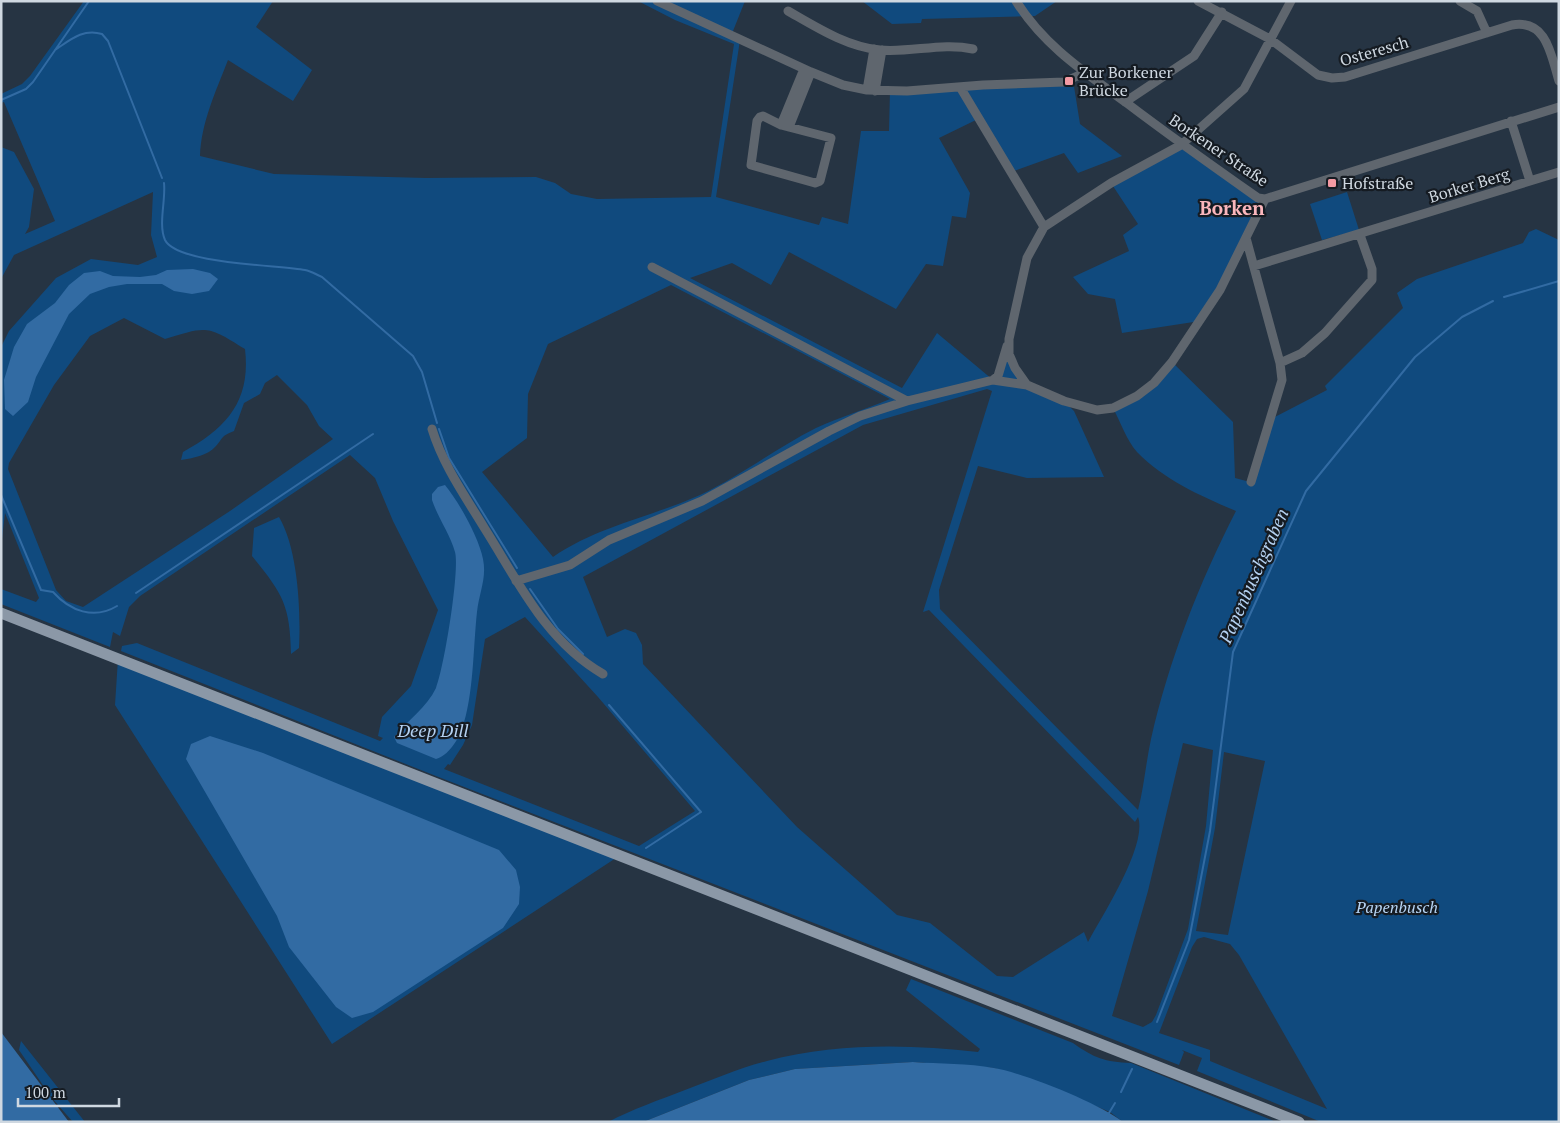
<svg xmlns="http://www.w3.org/2000/svg" width="1560" height="1123" font-family="'PT Serif',serif">
  <style>
    .green { fill: #104a7e; fill-rule: evenodd }
    .water { fill: #326ba3 }
    .lines { fill: none; stroke-linecap: round; stroke-linejoin: round }
    .stream { stroke: #326ba3; stroke-width: 2 }
    .minor { stroke: #5f666e; stroke-width: 9 }
    .major { stroke: #8b98a7; stroke-width: 11 }
    .poi-dot { fill: #f49aa3; stroke: #151b22; stroke-width: 2 }
    .labels { text-anchor: middle; stroke-width: 4.5; stroke-linejoin: round; paint-order: stroke }
    .street-label { font-size: 16px; fill: #cfd8e1; stroke: #151b22 }
    .poi-label { font-size: 16px; fill: #cfd8e1; stroke: #151b22; text-anchor: start }
    .park-label { font-size: 16px; font-style: italic; fill: #b7d5f5; stroke: #151b22 }
    .water-label { font-size: 18px; font-style: italic; fill: #b4d1f1; stroke: #151b22 }
    .quarter-label { font-size: 19px; font-weight: bold; fill: #fab6bc; stroke: #151b22 }
  </style>
  <rect width="100%" height="100%" fill="#263443"/>
  <!-- green -->
  <path class="green" d="M84,1H273L256,27L312,70L293,101L228,60C216,91 201,123 200,156L274,174L426,178L536,177L555,183L571,194L597,199L711,197L734,44L675,20L638,1H745L731,36L740,40L716,197L819,225L822,217L848,224L861,131H889L890,91L1073,80L1080,124L1122,156L1078,173L1064,153L1011,172L978,119L939,138L970,193L966,218L952,216L943,266L926,264L896,309L789,252L771,285L732,263L690,278L902,388L937,333L993,380L1009,354L1027,385L1064,401L1074,411L1104,477L1027,478L978,466L939,590L940,609L1138,810C1144,787 1146,762 1151,739C1169,660 1199,583 1236,511C1201,496 1164,480 1137,452C1127,441 1120,421 1113,408L1137,396L1172,362L1233,422L1235,478L1250,482L1269,420L1327,390L1325,386L1403,308L1397,293L1417,279L1523,243L1529,232L1536,229L1559,240V1122H1321L1197,1071L1202,1058L1182,1050L1184,1052L1179,1065L436,776L121,651L122,646L137,643L380,741L383,738L378,736L382,717L411,686L438,610L393,521L375,478L350,455L140,596L129,607L120,636L113,632L110,647L1,604V589L36,602L39,598L5,513L1,547V347L9,331L56,278L91,259L138,265L157,257L151,235L153,192L14,255L1,279V147L14,152L34,189L29,227L25,234L55,221L4,102L1,103V94L22,84L30,76ZM671,285L890,399C866,409 840,417 816,428C776,448 741,476 700,495C651,517 598,526 553,557L482,472L527,438L528,394L548,344ZM124,318L165,339C207,326 207,325 245,349C251,401 227,428 183,452L181,460C193,458 207,456 216,446C224,437 221,436 234,431L244,403L260,394L265,383L277,375L307,405L319,426L333,439L230,511L83,607L66,601L56,590L8,469L9,463L54,385L90,336ZM987,389L992,391L923,612L929,610L1135,822L1138,817C1148,845 1102,916 1088,942L1084,932L1013,977L997,976L930,923L897,915L797,827L643,664L642,645L636,633L625,629L607,637L583,577L863,425ZM525,617L598,697L695,811L639,846L444,769L448,764L450,765L463,745L472,725L485,639ZM1183,743L1213,750L1206,826L1188,929L1156,1015L1152,1022L1143,1027L1112,1016L1148,891ZM1224,752L1265,761L1228,935L1196,931L1215,828ZM1204,937L1230,944L1239,955L1327,1109L1210,1061V1050L1159,1033L1192,947L1197,939Z
    M862,1H1057L1035,16L922,19L921,23L892,24Z
    M1181,145L1265,199L1200,321L1122,333L1115,299L1088,294L1073,277L1129,251L1123,235L1138,224L1111,183Z
    M1347,192L1359,230L1322,240L1310,204Z
    M279,517C298,549 301,611 299,648L291,654C290,605 283,594 252,556L254,528Z
    M118,659L619,856L332,1044L115,705Z
    M911,979L1073,1043C1094,1058 1105,1062 1131,1063L1276,1122H1123L1110,1112L1037,1082L994,1068L913,1062L795,1069L749,1080L643,1122H608C633,1109 659,1100 685,1090C712,1080 739,1068 767,1061C836,1043 908,1044 978,1052L980,1049L906,990Z
    M21,1041L85,1122H73L51,1097L19,1050Z"/>
  <!-- water -->
  <path class="water" d="M193,269L210,273L218,279L209,291L192,294L174,291L162,284H127L109,287L90,294L69,314L36,377L28,402L13,416L5,409L4,380L14,347L27,324L55,303L69,285L84,273L100,271L113,276L140,277L156,275L167,270Z
    M445,485C459,502 479,538 483,559C487,578 479,593 477,612C473,648 474,694 462,729C458,740 448,756 436,759L397,743L394,737C407,721 427,707 436,688C444,669 460,570 455,552C450,534 438,518 432,500V494L438,487Z
    M210,736L263,753L499,850L516,870L520,887L519,904L503,928L373,1012L352,1018L336,1007L289,947L277,916L186,759L191,744Z
    M1,1032L69,1122H1Z
    M913,1062C940,1064 968,1063 994,1068C1024,1073 1099,1103 1123,1122H643L749,1080L795,1069Z"/>
  <g class="lines">
    <!-- stream -->
    <path class="stream" d="M55,50C70,40 83,28 102,34L108,41L162,178
      M1,100L26,89L33,82L89,1
      M164,183C166,200 158,224 165,240C177,264 278,265 305,270C311,271 317,275 322,277L413,356L422,372L437,423
      M1504,297L1559,281
      M439,429L449,458L517,568
      M1,495L41,590L53,592C70,611 94,620 117,606
      M530,589L558,629L583,654
      M136,593L373,434
      M609,705L701,812L646,848
      M1157,1022L1189,940L1210,831L1233,652L1306,491L1415,357L1462,317L1493,301
      M1121,1092L1132,1069
      M1109,1113L1115,1103"/>
    <!-- minor -->
    <path class="minor" d="M657,1L811,72L843,85L867,90L907,91L983,85L1064,82L1084,73
      M1016,1C1044,46 1086,73 1128,104C1170,136 1214,167 1258,198L1265,199L1559,107
      M1198,1L1270,39L1318,75L1332,78L1345,77L1512,25C1547,19 1551,55 1559,81
      M1460,1L1477,11L1487,33
      M788,11C816,27 847,47 880,50C911,53 942,42 973,49
      M960,87L1044,227
      M867,90L874,49
      M875,91L882,50
      M1125,102L1194,56L1222,12
      M763,116L781,125L831,138L820,181L815,183L751,165L757,121L760,117Z
      M1511,121L1530,181
      M781,125L804,69
      M789,127L811,72
      M1265,199L1220,290L1172,362L1154,383L1137,396L1113,408L1097,410L1064,401L1027,385L1015,368L1009,354V339L1027,258L1044,227L1111,183L1181,145L1244,89L1291,1
      M1246,238L1280,363L1282,380L1251,482
      M1254,266L1559,172
      M652,267L907,401
      M1280,363L1302,353L1325,333L1372,280V269L1360,235
      M993,380L998,376L1007,346
      M432,429C443,465 465,496 485,529C519,583 546,641 603,674
      M516,581L570,565L609,540L702,501L829,431L860,416L907,401L993,380L1027,385"/>
    <!-- major -->
    <path class="major" d="M1,613L1299,1122"/>
  </g>
  <!-- markers -->
  <g class="poi-dot">
    <rect x="1064" y="76" width="10" height="10" rx="2.5"/>
    <rect x="1327" y="178" width="10" height="10" rx="2.5"/>
  </g>
  <g class="labels">
    <!-- street labels -->
    <g class="street-label">
      <text transform="translate(1374 51) rotate(-16)" y="6">Osteresch</text>
      <text transform="translate(1219 150) rotate(34)" y="6">Borkener Straße</text>
      <text transform="translate(1469 185) rotate(-17)" y="6">Borker Berg</text>
    </g>
    <!-- poi labels -->
    <g class="poi-label">
      <text x="1079" y="78">Zur Borkener<tspan x="1079" dy="18">Brücke</tspan></text>
      <text x="1342" y="189">Hofstraße</text>
    </g>
    <!-- park labels -->
    <g class="park-label">
      <text x="1397" y="913">Papenbusch</text>
    </g>
    <!-- water labels -->
    <g class="water-label">
      <text transform="translate(1254 576) rotate(-66)" y="6">Papenbuschgraben</text>
      <text x="433" y="737">Deep Dill</text>
    </g>
    <!-- quarter labels -->
    <g class="quarter-label">
      <text x="1232" y="215">Borken</text>
    </g>
  </g>
  <!-- border -->
  <rect width="1560" height="1123" fill="none" stroke="#cfd8e1" stroke-width="5"/>
  <!-- scale -->
  <path d="M18 1098v8h101v-8" fill="none" stroke="#cfd8e1" stroke-width="2.5"/>
  <text x="25" y="1098" font-size="15" fill="#cfd8e1" stroke="#151b22" stroke-width="4" paint-order="stroke">100 m</text>
</svg>
